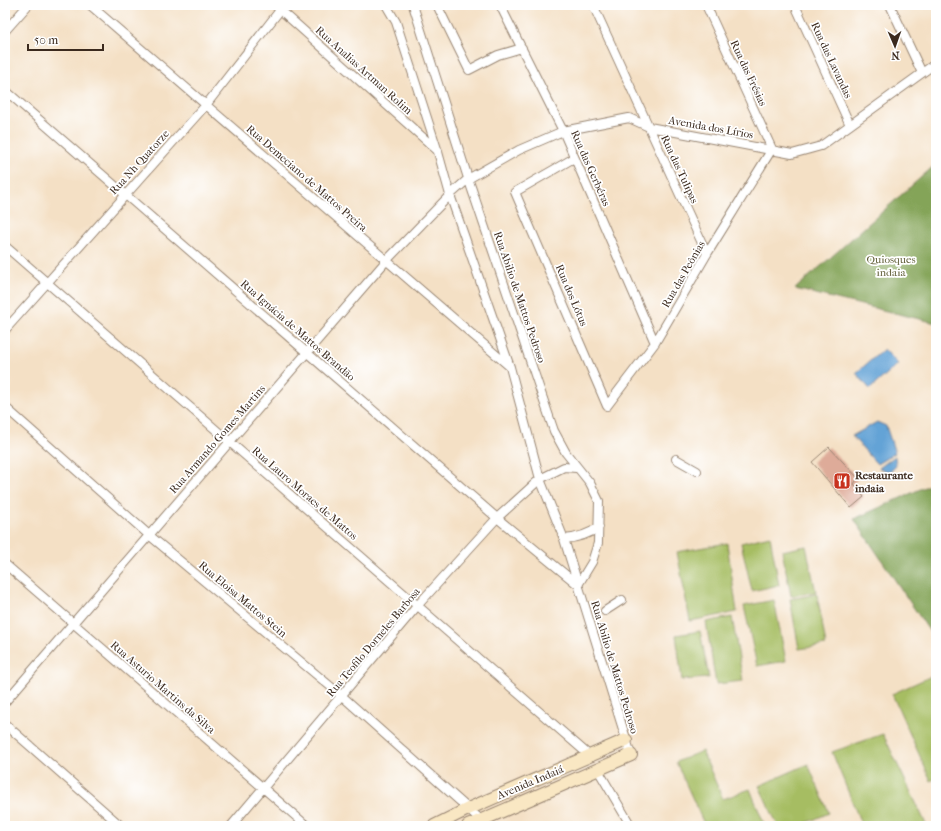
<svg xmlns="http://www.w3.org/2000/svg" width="941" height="831" font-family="'IM FELL French Canon',serif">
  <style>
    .green { fill: #a6bd62; stroke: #707440 }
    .forest { fill: #84a458; stroke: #60673b }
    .water { fill: #63a3d6; stroke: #4f667a }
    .building { fill: #deab99 }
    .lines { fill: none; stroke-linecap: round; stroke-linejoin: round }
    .street-casing { stroke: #988572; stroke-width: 10 }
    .secondary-casing { stroke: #988572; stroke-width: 14 }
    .street { stroke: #fff; stroke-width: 8 }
    .secondary { stroke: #f9e7c3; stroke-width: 12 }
    .labels { text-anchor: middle; stroke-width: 3.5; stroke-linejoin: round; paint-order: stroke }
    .street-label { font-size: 11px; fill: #3b2a1e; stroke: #fff }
    .park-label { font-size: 11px; fill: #605d36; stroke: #fff }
    .poi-label { font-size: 11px; font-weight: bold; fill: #3b2a1e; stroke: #fff; text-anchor: start }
  </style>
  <rect width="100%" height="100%" fill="#fff"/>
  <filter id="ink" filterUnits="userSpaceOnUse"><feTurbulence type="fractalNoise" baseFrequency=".025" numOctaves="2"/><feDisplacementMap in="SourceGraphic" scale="8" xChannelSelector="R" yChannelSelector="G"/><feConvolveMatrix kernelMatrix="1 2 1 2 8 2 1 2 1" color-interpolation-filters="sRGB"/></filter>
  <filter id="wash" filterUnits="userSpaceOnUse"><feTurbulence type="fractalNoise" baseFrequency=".012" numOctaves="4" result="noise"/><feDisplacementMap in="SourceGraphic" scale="16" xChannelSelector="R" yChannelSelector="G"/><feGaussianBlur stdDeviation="0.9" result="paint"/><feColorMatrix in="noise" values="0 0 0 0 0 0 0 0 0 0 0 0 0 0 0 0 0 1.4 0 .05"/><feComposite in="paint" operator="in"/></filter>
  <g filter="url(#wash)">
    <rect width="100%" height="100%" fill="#f4e0c5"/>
    <!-- green -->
    <path class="green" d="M770,536L779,585L752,591L741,543Z
      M727,543L737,612L690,621L677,552Z
      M806,546L816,592L791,596L782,551Z
      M817,594L826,645L799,649L790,599Z
      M774,600L786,661L757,666L744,606Z
      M732,617L743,681L716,684L706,622Z
      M700,631L709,678L682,680L676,635Z
      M936,674V778L931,781L892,694Z
      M883,734L927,826H862L832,752Z
      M702,751L723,799L750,789L765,826H705L676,762Z
      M808,764L829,813L799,826H778L759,786Z"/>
    <!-- forest -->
    <path class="forest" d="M936,164V323L795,289Z
      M936,482V641L854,519Z"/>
    <!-- water -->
    <path class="water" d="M884,349L898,364L870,389L856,373Z
      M877,422L886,426L895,453L877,464L852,436Z
      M895,456L896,466L892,470L887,471L879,468Z"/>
    <g id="blocks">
      <!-- building -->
      <path class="building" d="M829,447L858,478L854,484L864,497L851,508L812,462Z"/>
    </g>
  </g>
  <g filter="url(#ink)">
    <use href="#blocks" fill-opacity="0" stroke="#988572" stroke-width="1"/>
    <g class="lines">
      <!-- street casing -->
      <g class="street-casing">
        <path id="street" d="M90,5L509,366
          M275,5L438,151
          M386,5L396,22L438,152L450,195L510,367L540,479L564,539L631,755
          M413,5L467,175L554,431L566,453L590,483L599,501L598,543L592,562L578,585
          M437,5L469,70L498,55L522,48
          M500,5L563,131L655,343
          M593,5L707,254
          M795,5L850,125
          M890,5L922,73
          M5,31L28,5
          M5,90L497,518L577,584
          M574,158L515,192L607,406L655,343L707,254L772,149L706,5
          M5,246L590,756
          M5,330L206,105L284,5
          M5,407L149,535L342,696L481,820L485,826
          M676,459L697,471
          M564,539C577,538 588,535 599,527
          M5,564L307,826
          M605,611L622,600
          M5,702L386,261L450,195L468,179L519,150L563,131L629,118L649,127L792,154L821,146L936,63
          M5,724L121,826
          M598,770L631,826
          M231,826L418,605L497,518L540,479L564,467L576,468"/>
      </g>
      <!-- secondary casing -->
      <g class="secondary-casing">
        <path id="secondary" d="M434,826L468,809L626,740
          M468,826L631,755"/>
      </g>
      <!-- street -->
      <use href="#street" class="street"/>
      <!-- secondary -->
      <use href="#secondary" class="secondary"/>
    </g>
  </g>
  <!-- icons -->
  <defs>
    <g id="restaurant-square" transform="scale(0.9)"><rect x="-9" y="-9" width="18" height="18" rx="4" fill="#c8321e" stroke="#fff"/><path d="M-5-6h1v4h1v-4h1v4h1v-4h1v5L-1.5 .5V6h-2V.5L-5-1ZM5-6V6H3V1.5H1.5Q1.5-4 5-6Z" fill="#fff"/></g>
  </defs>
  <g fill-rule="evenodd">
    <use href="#restaurant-square" x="842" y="481"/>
  </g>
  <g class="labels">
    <!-- street labels -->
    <g class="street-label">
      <text transform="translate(832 60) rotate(65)" y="4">Rua das Lavandas</text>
      <text transform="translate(364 70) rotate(42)" y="4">Rua Analias Artman Rolim</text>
      <text transform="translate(749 73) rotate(65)" y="4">Rua das Frésias</text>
      <text transform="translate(711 127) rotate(10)" y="4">Avenida dos Lírios</text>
      <text transform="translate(139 162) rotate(-48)" y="4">Rua Nh Quatorze</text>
      <text transform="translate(591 168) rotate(66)" y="4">Rua das Gerbéras</text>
      <text transform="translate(680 169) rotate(65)" y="4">Rua das Tulipas</text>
      <text transform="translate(307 178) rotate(41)" y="4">Rua Demeciano de Mattos Preira</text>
      <text transform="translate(683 274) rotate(-60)" y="4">Rua das Peônias</text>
      <text transform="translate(572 295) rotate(67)" y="4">Rua dos Lótus</text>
      <text transform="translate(520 297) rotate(71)" y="4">Rua Abilio de Mattos Pedroso</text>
      <text transform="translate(298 330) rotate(41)" y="4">Rua Ignácia de Mattos Brandão</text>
      <text transform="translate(217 439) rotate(-49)" y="4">Rua Armando Gomes Martins</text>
      <text transform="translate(305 493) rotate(41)" y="4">Rua Lauro Moraes de Mattos</text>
      <text transform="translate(243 599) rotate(40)" y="4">Rua Eloisa Mattos Stein</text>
      <text transform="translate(373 642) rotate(-50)" y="4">Rua Teofilo Dorneles Barbosa</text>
      <text transform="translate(615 667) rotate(73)" y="4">Rua Abilio de Mattos Pedroso</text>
      <text transform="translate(163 687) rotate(41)" y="4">Rua Asturio Martins da Silva</text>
      <text transform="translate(530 782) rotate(-23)" y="4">Avenida Indaiá</text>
    </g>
    <!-- park labels -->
    <g class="park-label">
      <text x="891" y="263">Quiosques<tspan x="891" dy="13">indaia</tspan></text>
    </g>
    <!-- poi labels -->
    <g class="poi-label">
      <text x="855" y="479">Restaurante<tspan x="855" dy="13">indaia</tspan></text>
    </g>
  </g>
  <!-- margin -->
  <rect width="941" height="831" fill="none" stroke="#fff" stroke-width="20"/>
  <!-- north arrow -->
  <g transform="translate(895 46) rotate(178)" stroke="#ffffff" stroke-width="3" paint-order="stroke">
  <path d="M0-3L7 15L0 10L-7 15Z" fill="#3b2a1e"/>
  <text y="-6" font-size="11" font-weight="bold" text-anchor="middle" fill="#3b2a1e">N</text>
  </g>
  <!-- scale -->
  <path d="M28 44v6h75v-6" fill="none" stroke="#3b2a1e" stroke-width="2"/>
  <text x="34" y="44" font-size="12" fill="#3b2a1e" stroke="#ffffff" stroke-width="3" paint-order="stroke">50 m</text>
</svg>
